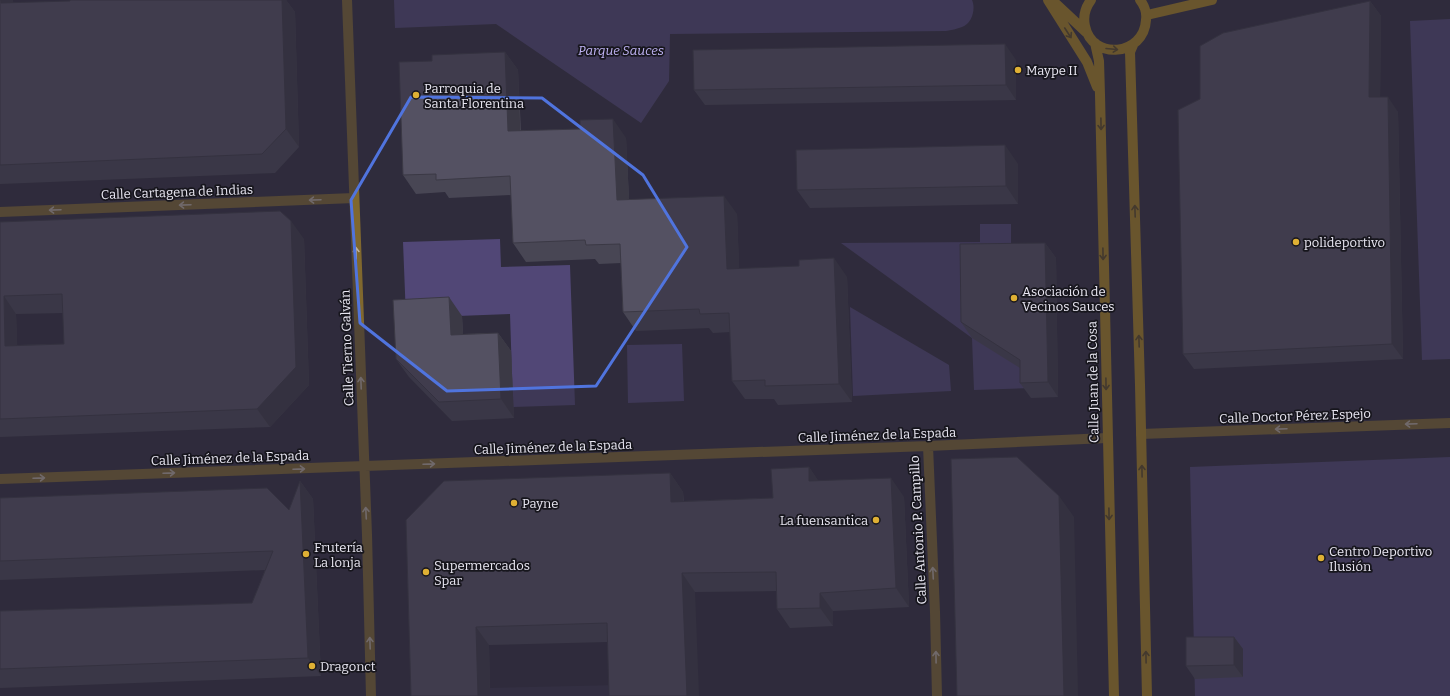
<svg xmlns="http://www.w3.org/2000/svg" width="1450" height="696" font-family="Bitter,serif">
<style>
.built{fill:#38344a}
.green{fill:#514776}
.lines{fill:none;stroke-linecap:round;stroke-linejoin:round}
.street{stroke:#80682e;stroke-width:10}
.secondary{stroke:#af871c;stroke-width:10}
.wall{fill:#484654;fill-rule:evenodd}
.shaded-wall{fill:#3b3945}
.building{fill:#545162;stroke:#3b3945;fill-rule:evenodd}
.oneway{stroke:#5b491d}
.oneway2{stroke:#bfb4a4}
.marked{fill:none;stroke:#5074de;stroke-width:3;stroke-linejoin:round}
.poi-dot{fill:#dfb034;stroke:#17161d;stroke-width:1.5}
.labels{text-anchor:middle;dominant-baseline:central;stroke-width:3.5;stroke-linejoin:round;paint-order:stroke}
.park-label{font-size:13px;font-style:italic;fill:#c0b4f5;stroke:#17161d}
.poi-label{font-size:13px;fill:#e9e7f2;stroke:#17161d;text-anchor:start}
.street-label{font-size:13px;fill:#e9e7f2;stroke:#17161d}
</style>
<rect width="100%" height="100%" fill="#2f2c3c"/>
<!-- built -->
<path class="built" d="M 621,685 L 621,696 L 490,696 L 490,688 Z"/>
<!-- green -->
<path class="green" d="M 394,0 L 972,0 C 976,9 972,24 962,27 C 957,29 951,30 946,31 L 670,34 L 669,81 L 641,123 L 496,24 L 395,28 Z
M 1450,19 L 1450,359 L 1422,360 L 1410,21 Z
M 980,224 L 1011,224 L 1011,259 L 1030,375 L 1031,388 L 974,390 L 972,338 L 841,243 L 980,242 Z
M 500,239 L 501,267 L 570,265 L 575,405 L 513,407 L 510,314 L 406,318 L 403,242 Z
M 850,307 L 949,365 L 951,391 L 853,396 Z
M 682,344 L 684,401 L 628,403 L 627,345 Z
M 1450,457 L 1450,696 L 1195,696 L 1190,467 Z"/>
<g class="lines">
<!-- street -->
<path class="street" d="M 347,0 L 367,535 L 371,696
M 0,212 L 354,198
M 1141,434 L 1450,423
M 928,446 L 935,612 L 937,696
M 0,479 L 928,446 L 1107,438"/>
<!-- secondary -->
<path class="secondary" d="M 1048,0 L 1087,62 L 1097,87
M 1091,0 C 1085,8 1083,17 1085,26 C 1092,61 1144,56 1146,20 C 1147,13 1144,5 1140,0
M 1053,1 L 1086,32
M 1147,15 L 1212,0
M 1095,43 L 1099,61 L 1100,95 L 1114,696
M 1133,45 L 1130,52 L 1140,385 L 1147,696"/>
</g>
<!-- wall -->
<path class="wall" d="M 0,0 L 13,3 L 70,1 L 70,0 L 286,0 L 295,12 L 299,147 L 275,173 L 0,184 Z
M 1370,1 L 1381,16 L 1380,97 L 1398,112 L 1403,359 L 1194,369 L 1183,354 L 1200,99 Z
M 505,52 L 518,70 L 521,131 L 626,138 L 629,199 L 737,214 L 739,268 L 847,277 L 852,402 L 778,405 L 774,399 L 745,399 L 732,381 L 730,332 L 713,333 L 709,328 L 636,331 L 623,312 L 621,263 L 599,264 L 595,259 L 526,262 L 513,243 L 511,195 L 449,198 L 445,192 L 416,194 L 403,175 Z
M 1016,60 L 1016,100 L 705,105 L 694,90 Z
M 1018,164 L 1018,204 L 810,208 L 797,190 Z
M 0,222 L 304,239 L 309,385 L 270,427 L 0,437 ZM 63,313 L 64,344 L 17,345 L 16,314 Z
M 1045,243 L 1056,258 L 1058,397 L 1031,398 L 1020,383 L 1020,368 L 972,338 L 961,322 Z
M 462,316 L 463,334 L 498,333 L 511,351 L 514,418 L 452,421 L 409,377 L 396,359 Z
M 809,467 L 818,481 L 904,497 L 909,607 L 833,611 L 833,626 L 790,628 L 777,609 L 777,591 L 695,592 L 607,642 L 489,645 L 490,696 L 411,696 L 406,520 L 670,473 L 683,492 L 684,501 L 773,498 Z
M 300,481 L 313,499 L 321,676 L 0,688 L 0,611 L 252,603 L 265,570 L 0,580 L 0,498 L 289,510 Z
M 1234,637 L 1243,649 L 1243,677 L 1195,679 L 1186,666 Z"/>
<!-- shaded-wall -->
<path class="shaded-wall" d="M 1,0 L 13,0 L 14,22 L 1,3 Z
M 282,0 L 286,0 L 295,12 L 299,147 L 286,129 Z
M 1370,1 L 1381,16 L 1380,112 L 1369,97 Z
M 1005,44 L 1016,60 L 1016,100 L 1006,85 Z
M 505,52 L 518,70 L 521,150 L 508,131 Z
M 1388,97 L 1398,112 L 1403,359 L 1392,344 Z
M 613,119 L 626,138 L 630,218 L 617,200 Z
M 1005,145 L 1018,164 L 1018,204 L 1006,186 Z
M 724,196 L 737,214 L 740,287 L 727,269 Z
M 291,221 L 304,239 L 309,385 L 270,427 L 257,409 Z
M 1045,243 L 1056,258 L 1058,397 L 1048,382 Z
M 834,258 L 847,277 L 852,402 L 839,384 Z
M 4,296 L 16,314 L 18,364 L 5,346 Z
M 449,297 L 462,316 L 464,353 L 451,335 Z
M 498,333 L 511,351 L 514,418 L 501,399 Z
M 809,467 L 822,486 L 809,481 Z
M 670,473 L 683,492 L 684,520 L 671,502 Z
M 891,478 L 904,497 L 909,607 L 896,588 Z
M 300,481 L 313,499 L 321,676 L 308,658 Z
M 1059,496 L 1074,517 L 1078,696 L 1064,696 Z
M 682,573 L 695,592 L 699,696 L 687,696 Z
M 820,593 L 833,611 L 833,626 L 820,608 Z
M 476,627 L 489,645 L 490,696 L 478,696 Z
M 1234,637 L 1243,649 L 1243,677 L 1234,665 Z"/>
<!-- building -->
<path class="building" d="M 0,0 L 1,0 L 1,3 L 70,1 L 70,0 L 282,0 L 286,129 L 262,154 L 0,165 Z
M 1370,1 L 1369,97 L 1388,97 L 1392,344 L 1183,354 L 1178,110 L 1200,99 L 1200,46 L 1223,33 Z
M 1005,44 L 1006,85 L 694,90 L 693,50 Z
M 505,52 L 508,131 L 580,129 L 580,120 L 613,119 L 617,200 L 724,196 L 727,269 L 799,266 L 799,260 L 834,258 L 839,384 L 765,386 L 765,380 L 732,381 L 729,313 L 700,314 L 699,309 L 623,312 L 620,244 L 586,245 L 585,240 L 513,243 L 510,176 L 436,180 L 436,174 L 403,175 L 399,62 L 432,61 L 432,55 Z
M 1005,145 L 1006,186 L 797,190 L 796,150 Z
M 280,211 L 291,221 L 296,367 L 257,409 L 0,419 L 0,222 ZM 62,294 L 64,344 L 5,346 L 4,296 Z
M 1045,243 L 1048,382 L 1020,383 L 1020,360 L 961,322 L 960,244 Z
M 449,297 L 451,335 L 498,333 L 501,399 L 439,402 L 396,359 L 393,300 Z
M 1017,457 L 1059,496 L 1064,696 L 957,696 L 951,459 Z
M 809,467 L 809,481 L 891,478 L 896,588 L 820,593 L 820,608 L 777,609 L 776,572 L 682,573 L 687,696 L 609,696 L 607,623 L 476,627 L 478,696 L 411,696 L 406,520 L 444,481 L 670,473 L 671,502 L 773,498 L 771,469 Z
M 300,481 L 308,658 L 0,669 L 0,611 L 252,603 L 273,551 L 0,561 L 0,498 L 267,488 L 289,510 Z
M 1186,637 L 1234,637 L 1234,665 L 1186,666 Z"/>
<!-- one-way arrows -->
<defs><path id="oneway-shaft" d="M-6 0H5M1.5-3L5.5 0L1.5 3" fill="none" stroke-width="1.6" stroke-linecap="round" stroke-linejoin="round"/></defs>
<g class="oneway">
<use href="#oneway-shaft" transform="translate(1068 33) rotate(57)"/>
<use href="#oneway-shaft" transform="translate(1112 49) rotate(5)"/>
<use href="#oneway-shaft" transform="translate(1101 124) rotate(89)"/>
<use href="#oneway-shaft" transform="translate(1135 211) rotate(-92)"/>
<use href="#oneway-shaft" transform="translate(1103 254) rotate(89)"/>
<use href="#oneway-shaft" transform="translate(1139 341) rotate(-92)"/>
<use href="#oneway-shaft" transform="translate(1106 384) rotate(89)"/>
<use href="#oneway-shaft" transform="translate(1142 471) rotate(-91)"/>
<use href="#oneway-shaft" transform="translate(1109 514) rotate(89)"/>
<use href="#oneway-shaft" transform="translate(1146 657) rotate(-91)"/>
</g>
<g class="oneway2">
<use href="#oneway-shaft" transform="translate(315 200) rotate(178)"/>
<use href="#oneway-shaft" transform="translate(185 205) rotate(178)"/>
<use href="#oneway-shaft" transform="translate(55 210) rotate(178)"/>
<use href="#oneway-shaft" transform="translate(356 253) rotate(-92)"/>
<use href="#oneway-shaft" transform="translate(361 383) rotate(-92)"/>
<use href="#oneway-shaft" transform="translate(1411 424) rotate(178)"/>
<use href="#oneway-shaft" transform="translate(1281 429) rotate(178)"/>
<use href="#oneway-shaft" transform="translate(429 464) rotate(-2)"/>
<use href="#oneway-shaft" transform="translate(299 469) rotate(-2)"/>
<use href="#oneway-shaft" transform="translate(169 473) rotate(-2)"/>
<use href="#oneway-shaft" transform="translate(39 478) rotate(-2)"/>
<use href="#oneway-shaft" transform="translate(366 513) rotate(-93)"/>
<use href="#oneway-shaft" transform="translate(933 573) rotate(-93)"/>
<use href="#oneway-shaft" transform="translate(370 643) rotate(-92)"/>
<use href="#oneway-shaft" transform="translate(936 657) rotate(-91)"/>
</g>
<!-- marked area -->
<path d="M0 0H1450V696H0ZM 411,97 L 542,98 L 643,175 L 687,247 L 596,386 L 447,391 L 360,323 L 351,200 Z" fill="#2f2c3c" fill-opacity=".55" fill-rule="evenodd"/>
<path class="marked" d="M 411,97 L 542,98 L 643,175 L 687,247 L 596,386 L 447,391 L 360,323 L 351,200 Z"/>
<!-- markers -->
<g class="poi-dot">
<circle cx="1018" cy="70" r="4"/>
<circle cx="416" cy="95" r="4"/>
<circle cx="1296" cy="242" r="4"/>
<circle cx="1014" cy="298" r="4"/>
<circle cx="514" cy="503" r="4"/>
<circle cx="876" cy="520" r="4"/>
<circle cx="306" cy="554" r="4"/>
<circle cx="1321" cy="558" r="4"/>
<circle cx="426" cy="572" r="4"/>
<circle cx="312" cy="666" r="4"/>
</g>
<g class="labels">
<!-- park labels -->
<g class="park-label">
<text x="621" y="50">Parque Sauces</text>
</g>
<!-- poi labels -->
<g class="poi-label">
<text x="1026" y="70">Maype II</text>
<text x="424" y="88">Parroquia de<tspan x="424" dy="15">Santa Florentina</tspan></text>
<text x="1304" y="242">polideportivo</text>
<text x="1022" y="291">Asociación de<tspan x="1022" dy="15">Vecinos Sauces</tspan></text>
<text x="522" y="503">Payne</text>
<text x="868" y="520" text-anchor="end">La fuensantica</text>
<text x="314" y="547">Frutería<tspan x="314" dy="15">La lonja</tspan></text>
<text x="1329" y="551">Centro Deportivo<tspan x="1329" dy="15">Ilusión</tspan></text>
<text x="434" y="565">Supermercados<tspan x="434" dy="15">Spar</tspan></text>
<text x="320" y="666">Dragonct</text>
</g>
<!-- street labels -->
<g class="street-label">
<text transform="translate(177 192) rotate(-2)">Calle Cartagena de Indias</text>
<text transform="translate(347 348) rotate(-92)">Calle Tierno Galván</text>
<text transform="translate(1093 382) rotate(-91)">Calle Juan de la Cosa</text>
<text transform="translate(1295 416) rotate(-2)">Calle Doctor Pérez Espejo</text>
<text transform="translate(877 435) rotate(-2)">Calle Jiménez de la Espada</text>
<text transform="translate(553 447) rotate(-2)">Calle Jiménez de la Espada</text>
<text transform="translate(230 458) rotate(-2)">Calle Jiménez de la Espada</text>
<text transform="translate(918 530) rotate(-93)">Calle Antonio P. Campillo</text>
</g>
</g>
</svg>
